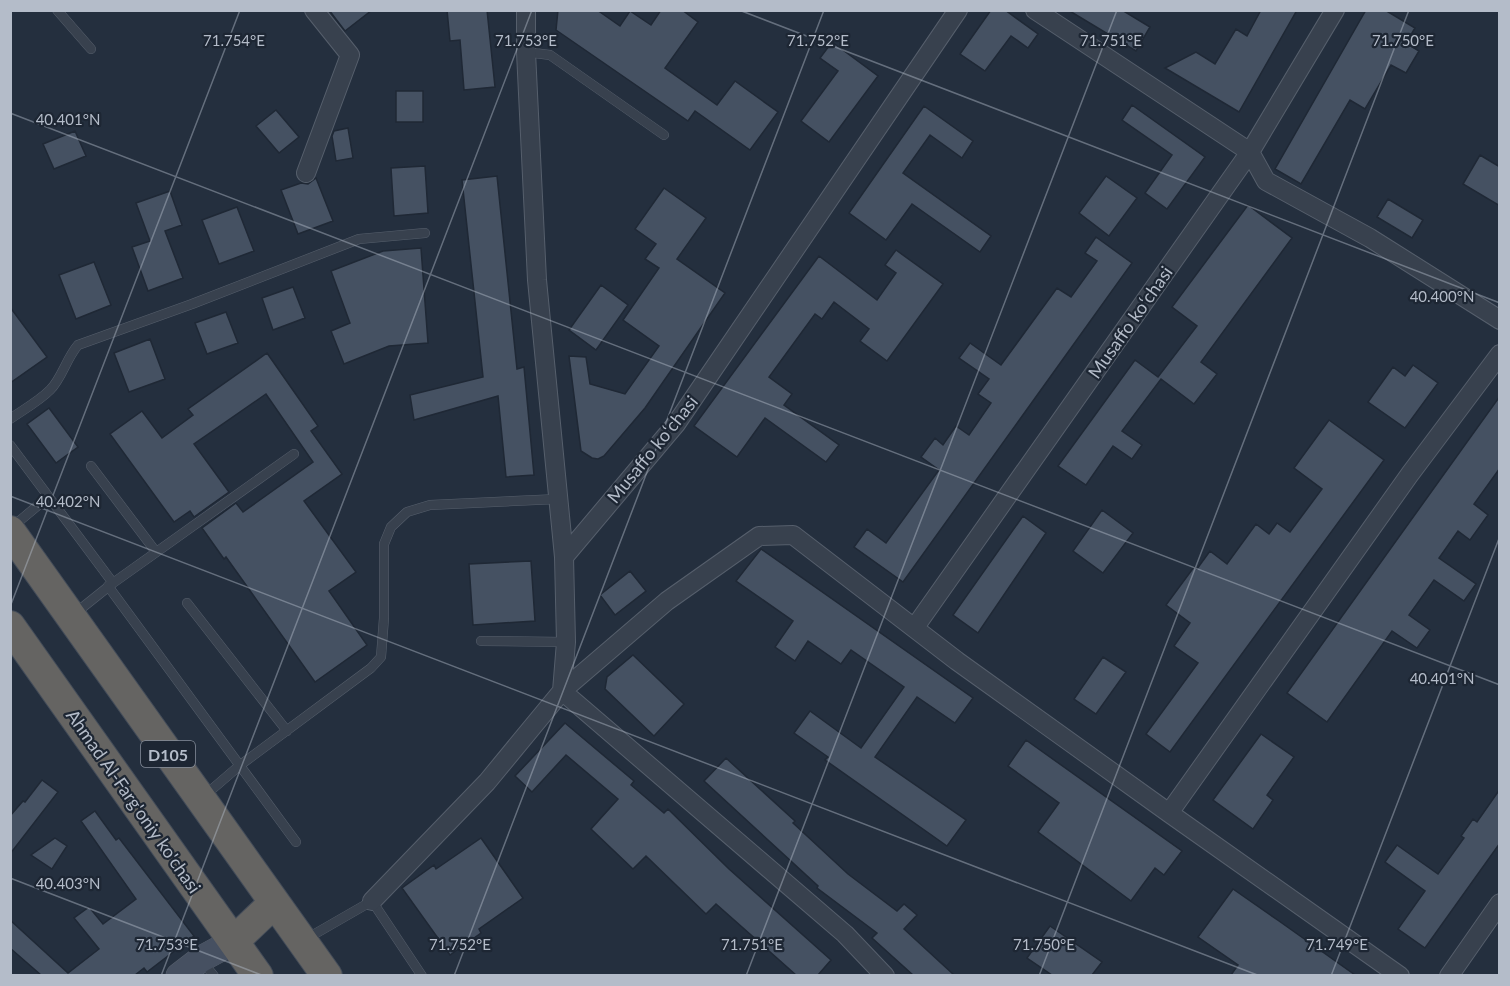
<svg xmlns="http://www.w3.org/2000/svg" width="1510" height="986" font-family="Lato,sans-serif">
<style>
.building{fill:#455162;stroke:#1f2835;stroke-width:1.5}
.lines{fill:none;stroke-linecap:round;stroke-linejoin:round}
.service-casing{stroke:#565f6c;stroke-width:10}
.minor-casing{stroke:#565f6c;stroke-width:20}
.secondary-casing{stroke:#565f6c;stroke-width:27}
.trunk-casing{stroke:#434c59;stroke-width:32}
.service{stroke:#38414e;stroke-width:9}
.minor{stroke:#38414e;stroke-width:18}
.secondary{stroke:#465061;stroke-width:26}
.trunk{stroke:#656462;stroke-width:30}
.ticks{fill:none;stroke:#b4bcc9;stroke-width:1.5;stroke-opacity:0.45}
.labels{text-anchor:middle;dominant-baseline:central;stroke-width:4.5;stroke-linejoin:round;paint-order:stroke}
.shield{fill:#1d2633;stroke:#878f9c;stroke-width:1.5}
.shield-label{font-size:16px;font-weight:bold;fill:#b4bcc9}
.street-label{font-size:18px;fill:#b4bcc9;stroke:#1d2633}
.ticks-label{font-size:15px;text-anchor:middle;fill:#b4bcc9;stroke:#1d2633;stroke-width:4.5;stroke-linejoin:round;paint-order:stroke}
</style>
<rect width="100%" height="100%" fill="#242f3e"/>
<!-- building -->
<path class="building" d="M 329,10 L 372,10 L 345,31 Z
M 447,10 L 487,10 L 495,87 L 464,90 L 460,40 L 450,41 Z
M 558,10 L 597,10 L 620,26 L 630,11 L 651,25 L 661,10 L 682,10 L 698,22 L 665,68 L 717,105 L 735,81 L 778,112 L 750,150 L 695,111 L 688,121 L 556,30 Z
M 991,10 L 1005,10 L 1038,34 L 1028,48 L 1011,36 L 985,71 L 960,54 Z
M 1068,10 L 1122,10 L 1150,27 L 1136,51 Z
M 1261,10 L 1297,10 L 1239,112 L 1165,68 L 1196,52 L 1215,64 L 1236,29 L 1247,36 Z
M 1366,10 L 1385,10 L 1415,28 L 1406,43 L 1419,51 L 1406,73 L 1391,65 L 1365,109 L 1350,100 L 1301,184 L 1275,169 Z
M 832,42 L 878,76 L 829,142 L 801,121 L 838,71 L 820,58 Z
M 396,91 L 423,91 L 423,122 L 396,122 Z
M 1132,105 L 1205,157 L 1167,209 L 1145,193 L 1172,155 L 1122,120 Z
M 924,106 L 973,141 L 962,158 L 930,135 L 903,173 L 991,236 L 980,252 L 912,204 L 886,240 L 849,213 Z
M 276,110 L 299,137 L 279,153 L 256,126 Z
M 348,128 L 353,158 L 336,161 L 332,136 L 334,131 Z
M 75,131 L 86,156 L 54,169 L 43,144 Z
M 1480,155 L 1500,167 L 1500,206 L 1463,184 Z
M 425,166 L 428,213 L 394,216 L 391,168 Z
M 497,176 L 517,369 L 524,367 L 534,475 L 506,477 L 498,396 L 414,420 L 410,395 L 483,377 L 462,180 Z
M 1106,176 L 1137,198 L 1109,236 L 1079,213 Z
M 316,178 L 333,221 L 298,234 L 281,190 L 301,183 L 308,184 Z
M 664,188 L 706,218 L 677,259 L 725,293 L 645,408 L 604,456 L 598,459 L 592,458 L 581,451 L 569,356 L 586,357 L 590,384 L 625,394 L 659,346 L 623,320 L 659,268 L 645,259 L 656,244 L 635,229 Z
M 170,191 L 182,225 L 165,231 L 183,278 L 148,291 L 132,247 L 150,241 L 136,203 Z
M 1388,199 L 1423,220 L 1412,238 L 1377,217 Z
M 1248,205 L 1292,238 L 1201,362 L 1217,374 L 1194,404 L 1161,379 L 1122,431 L 1142,445 L 1132,459 L 1113,446 L 1086,485 L 1058,466 L 1135,360 L 1158,377 L 1197,326 L 1172,307 Z
M 237,207 L 254,251 L 219,264 L 202,220 Z
M 1096,237 L 1132,263 L 903,582 L 854,547 L 867,529 L 886,543 L 939,470 L 921,457 L 935,438 L 943,445 L 956,426 L 969,435 L 991,403 L 978,394 L 989,379 L 959,358 L 970,343 L 1001,365 L 1057,288 L 1071,297 L 1097,261 L 1085,253 Z
M 421,248 L 428,343 L 389,346 L 344,364 L 331,331 L 350,323 L 331,271 L 383,251 Z
M 896,250 L 943,284 L 887,361 L 860,341 L 869,329 L 834,302 L 822,319 L 815,314 L 769,377 L 792,394 L 784,405 L 839,445 L 826,462 L 765,418 L 737,457 L 694,426 L 819,256 L 877,300 L 896,273 L 885,265 Z
M 94,262 L 111,305 L 76,319 L 59,275 Z
M 601,285 L 628,305 L 596,350 L 569,330 Z
M 293,287 L 305,318 L 273,330 L 262,298 Z
M 10,307 L 47,357 L 10,383 Z
M 226,312 L 238,343 L 207,354 L 195,323 Z
M 150,339 L 165,379 L 129,392 L 114,353 Z
M 267,353 L 318,426 L 311,431 L 342,474 L 304,501 L 356,572 L 329,591 L 367,645 L 315,682 L 226,557 L 224,559 L 202,528 L 236,503 L 243,512 L 313,462 L 266,394 L 194,444 L 229,492 L 194,517 L 190,511 L 174,522 L 110,434 L 142,411 L 162,438 L 193,415 L 188,409 Z
M 1413,365 L 1438,383 L 1405,428 L 1368,402 L 1393,367 L 1405,376 Z
M 1500,396 L 1500,468 L 1474,504 L 1488,515 L 1470,540 L 1458,531 L 1439,558 L 1476,584 L 1464,601 L 1434,580 L 1409,615 L 1430,630 L 1417,648 L 1392,631 L 1327,722 L 1287,693 Z
M 49,408 L 78,447 L 56,463 L 27,424 Z
M 1329,420 L 1384,460 L 1170,752 L 1146,734 L 1198,663 L 1174,646 L 1190,623 L 1166,605 L 1194,567 L 1197,569 L 1210,551 L 1227,564 L 1256,524 L 1269,534 L 1277,523 L 1290,532 L 1322,489 L 1294,468 Z
M 1102,510 L 1133,533 L 1103,573 L 1073,551 Z
M 1023,516 L 1046,533 L 978,633 L 953,615 Z
M 761,549 L 973,698 L 955,723 L 917,697 L 875,757 L 966,820 L 947,846 L 825,760 L 828,757 L 794,733 L 810,711 L 861,748 L 904,687 L 851,650 L 841,664 L 808,641 L 795,661 L 775,647 L 793,621 L 736,581 Z
M 531,561 L 535,621 L 473,625 L 469,564 Z
M 630,571 L 646,591 L 615,615 L 600,595 Z
M 633,655 L 684,704 L 654,736 L 605,689 L 607,677 Z
M 1103,657 L 1126,672 L 1096,714 L 1074,699 Z
M 565,723 L 634,781 L 631,785 L 664,813 L 668,809 L 729,869 L 831,960 L 818,975 L 796,975 L 716,904 L 706,914 L 646,856 L 633,869 L 591,829 L 618,799 L 566,755 L 532,792 L 515,776 Z
M 1261,734 L 1294,757 L 1267,795 L 1273,800 L 1253,829 L 1213,800 Z
M 1026,740 L 1182,851 L 1164,875 L 1155,868 L 1131,901 L 1038,832 L 1059,803 L 1008,766 Z
M 726,758 L 795,821 L 793,823 L 848,874 L 897,911 L 904,904 L 917,915 L 904,929 L 954,975 L 913,975 L 872,938 L 877,933 L 817,888 L 818,886 L 704,781 Z
M 42,780 L 58,792 L 10,854 L 10,816 L 23,801 L 25,802 Z
M 1500,789 L 1500,843 L 1425,948 L 1398,929 L 1425,891 L 1385,862 L 1397,845 L 1438,874 L 1464,838 L 1461,836 L 1473,819 L 1477,822 Z
M 95,811 L 116,840 L 119,838 L 194,936 L 147,972 L 144,968 L 135,975 L 41,975 L 10,948 L 10,920 L 68,973 L 99,949 L 74,918 L 89,907 L 103,924 L 136,899 L 81,821 Z
M 55,838 L 67,846 L 52,869 L 31,855 Z
M 481,838 L 523,898 L 479,929 L 481,933 L 450,955 L 402,888 L 434,865 L 436,869 Z
M 1233,889 L 1279,921 L 1355,975 L 1231,975 L 1238,965 L 1198,937 Z
M 1050,926 L 1102,962 L 1092,975 L 1052,975 L 1027,958 Z"/>
<g class="lines">
<defs>
<path id="service" d="M 57,10 L 91,49
M 526,52 L 550,55 L 664,135
M 10,419 C 23,410 39,401 50,390 C 62,378 66,359 78,345 L 192,304 L 359,239 L 425,233
M 10,445 L 113,583
M 91,466 L 156,552
M 11,528 L 48,497
M 108,586 L 296,842
M 187,603 L 287,731
M 73,615 L 113,583 L 294,454
M 481,641 L 566,642
M 203,797 L 239,766 L 371,668 L 381,657 L 384,618 L 384,544 L 391,527 L 407,512 L 430,505 L 558,499
M 306,939 L 372,901 L 422,976
M 202,961 L 214,976"/>
<path id="minor" d="M 1035,10 L 1250,152 L 1266,181 L 1370,238 L 1500,320
M 306,173 L 350,55 L 314,10
M 564,557 L 676,424 L 958,10
M 915,627 L 1250,152 L 1335,10
M 1169,813 L 1410,474 L 1500,354
M 372,901 L 487,782 L 562,691 L 566,642 L 564,557 L 537,280 L 526,52 L 526,10
M 885,976 L 845,934 L 562,691 L 667,601 L 759,536 L 793,535 L 957,661 L 1169,813 L 1400,976
M 1449,976 L 1500,903"/>
<path id="secondary" d="M 179,976 L 201,959 L 234,941"/>
<path id="trunk" d="M 10,531 L 327,976
M 10,626 L 258,976
M 234,941 L 274,903"/>
</defs>
<!-- service casing -->
<use href="#service" class="service-casing"/>
<!-- minor casing -->
<use href="#minor" class="minor-casing"/>
<!-- secondary casing -->
<use href="#secondary" class="secondary-casing"/>
<!-- trunk casing -->
<use href="#trunk" class="trunk-casing"/>
<!-- service -->
<use href="#service" class="service"/>
<!-- minor -->
<use href="#minor" class="minor"/>
<!-- secondary -->
<use href="#secondary" class="secondary"/>
<!-- trunk -->
<use href="#trunk" class="trunk"/>
</g>
<!-- ticks -->
<path class="ticks" d="M 739,10 L 1500,303M 10,113 L 1500,685M 10,496 L 1260,976M 10,607 L 240,10M 10,878 L 264,976M 161,976 L 532,10M 454,976 L 824,10M 746,976 L 1117,10M 1039,976 L 1409,10M 1331,976 L 1500,536"/>
<g class="labels">
<!-- shield labels -->
<rect class="shield" x="141" y="741" width="54" height="26" rx="4.5"/>
<g class="shield-label">
<text x="168" y="754">D105</text>
</g>
<!-- street labels -->
<g class="street-label">
<text transform="translate(1130 322) rotate(-55)">Musaffo koʻchasi</text>
<text transform="translate(652 449) rotate(-51)">Musaffo koʻchasi</text>
<text transform="translate(134 801) rotate(55)">Ahmad Al-Farg'oniy ko'chasi</text>
</g>
</g>
<g class="ticks-label">
<text x="526" y="46">71.753°E</text>
<text x="1111" y="46">71.751°E</text>
<text x="1403" y="46">71.750°E</text>
<text x="234" y="46">71.754°E</text>
<text x="818" y="46">71.752°E</text>
<text x="68" y="125">40.401°N</text>
<text x="1442" y="302">40.400°N</text>
<text x="68" y="507">40.402°N</text>
<text x="1442" y="684">40.401°N</text>
<text x="68" y="889">40.403°N</text>
<text x="167" y="950">71.753°E</text>
<text x="460" y="950">71.752°E</text>
<text x="752" y="950">71.751°E</text>
<text x="1044" y="950">71.750°E</text>
<text x="1337" y="950">71.749°E</text>
</g>
<!-- border -->
<rect width="1510" height="986" fill="none" stroke="#b4bcc9" stroke-width="24"/>
</svg>
